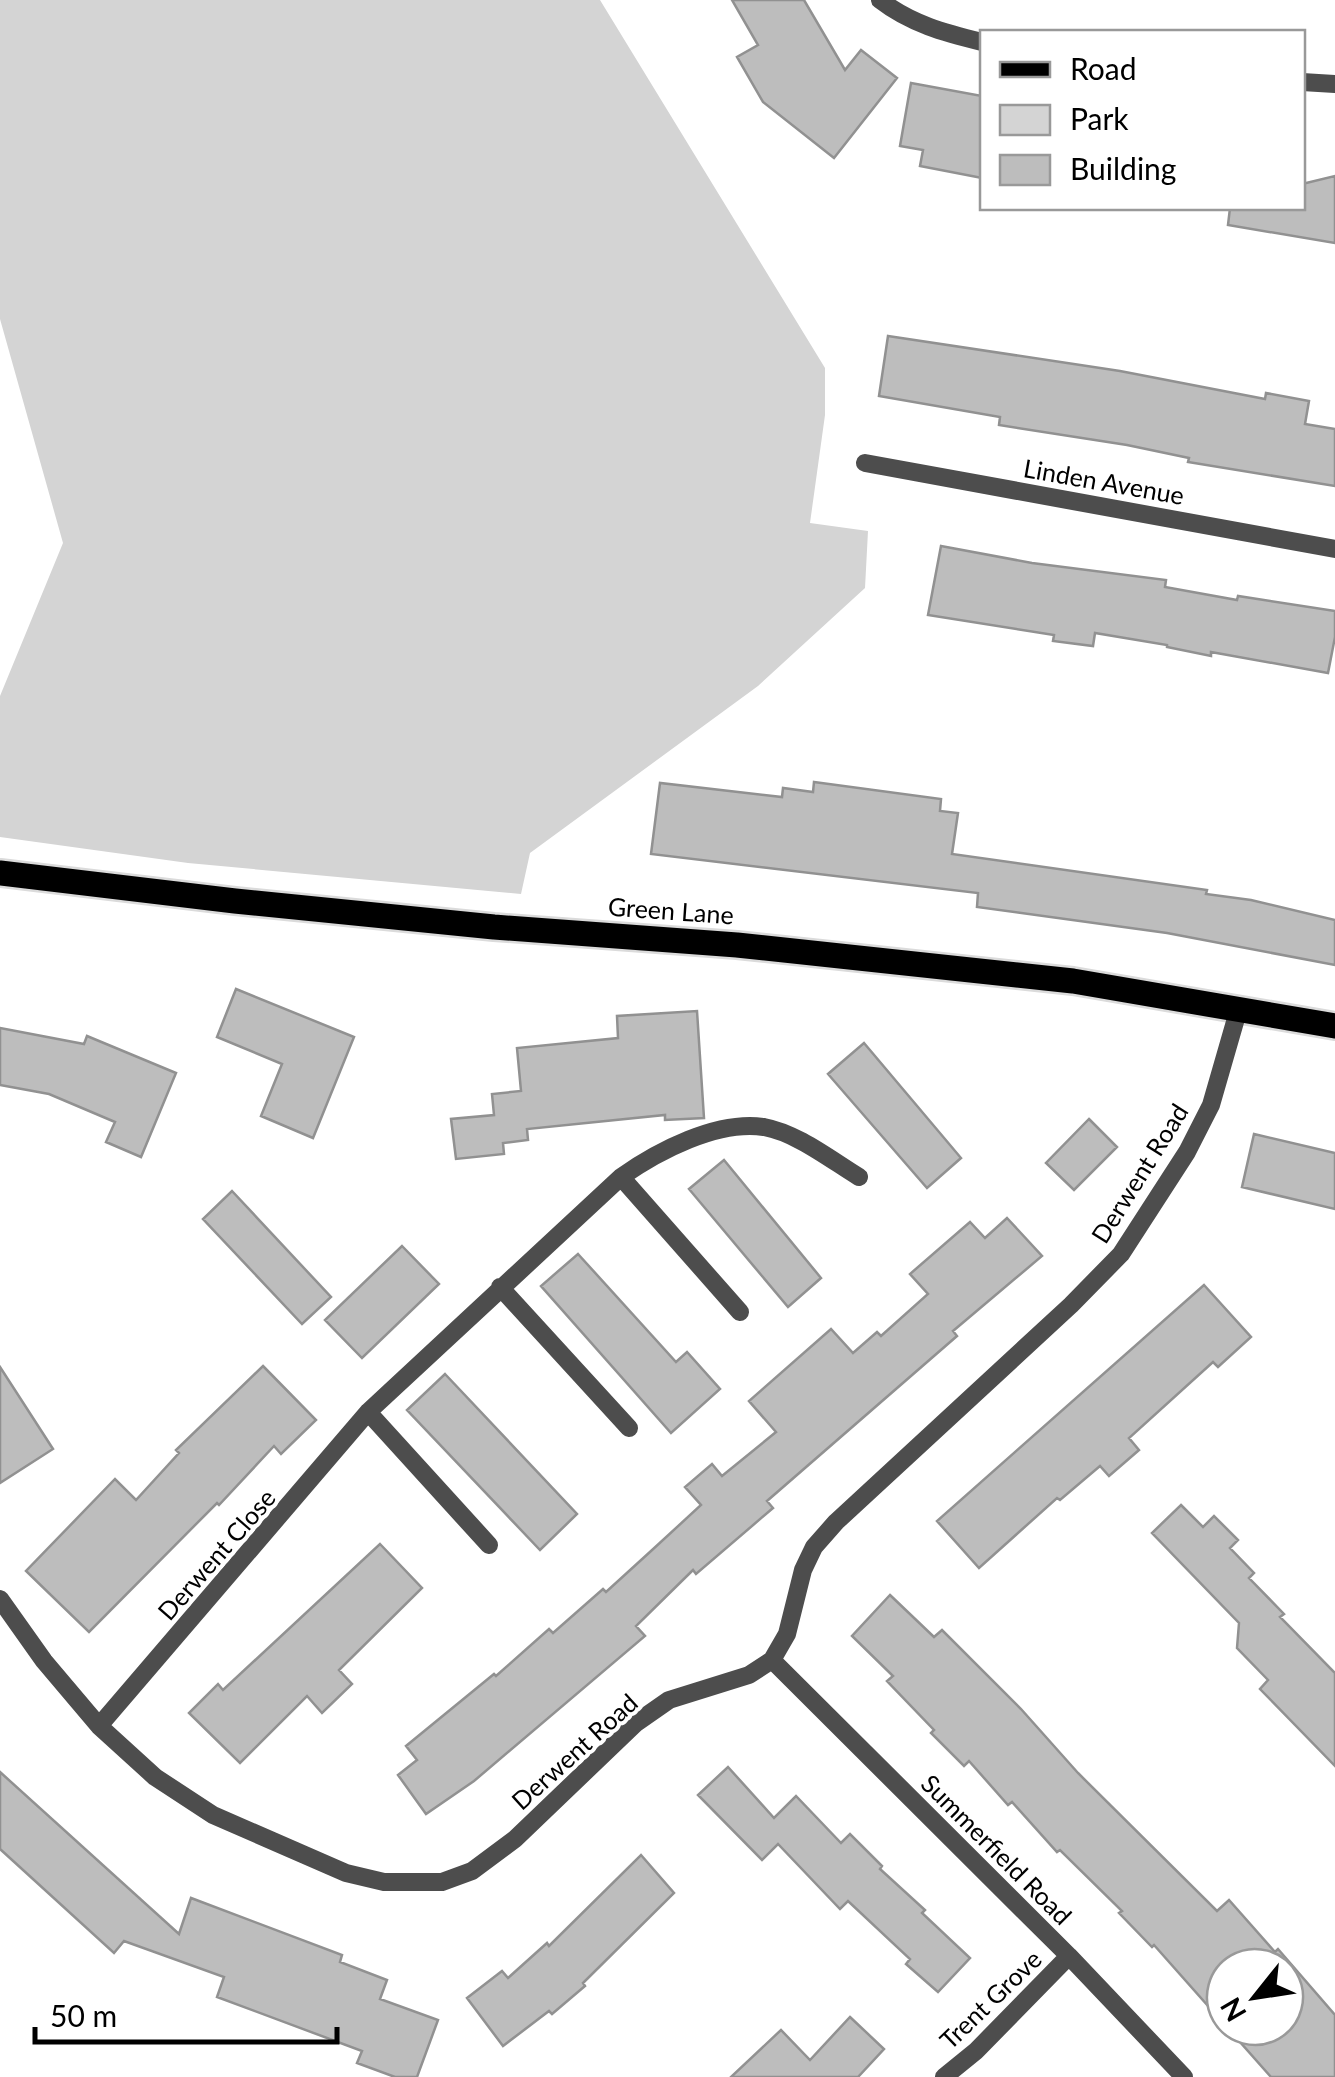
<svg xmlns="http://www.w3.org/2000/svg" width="1335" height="2077" font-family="Lato,sans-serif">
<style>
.green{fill:#d4d4d4}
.building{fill:#bdbdbd;stroke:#919191;stroke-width:2.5;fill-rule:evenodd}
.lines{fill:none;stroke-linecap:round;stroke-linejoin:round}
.major-casing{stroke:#dbdbdb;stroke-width:30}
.minor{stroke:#4d4d4d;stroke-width:18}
.major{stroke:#000;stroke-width:25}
.labels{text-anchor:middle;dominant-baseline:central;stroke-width:8;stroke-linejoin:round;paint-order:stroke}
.street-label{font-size:25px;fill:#000;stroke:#fff}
</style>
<rect width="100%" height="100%" fill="#fff"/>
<!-- green -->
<path class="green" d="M 0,0 L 600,0 L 825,368 L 825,415 L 810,523 L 868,531 L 865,588 L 758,686 L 530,853 L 521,894 L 188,863 L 0,837 L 0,696 L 63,543 L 0,319 Z"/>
<!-- building -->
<path class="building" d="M 732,0 L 804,0 L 845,70 L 861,50 L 897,78 L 834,158 L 763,102 L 737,57 L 758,45 Z
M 911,83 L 982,96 L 982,178 L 920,166 L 923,150 L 900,146 Z
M 1335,176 L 1335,243 L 1228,225 L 1230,208 L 1302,208 L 1302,184 Z
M 888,336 L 1120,371 L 1265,399 L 1266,393 L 1309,401 L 1305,424 L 1335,429 L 1335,486 L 1188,462 L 1189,458 L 1127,445 L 999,425 L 1000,417 L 879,396 Z
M 941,546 L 1032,563 L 1166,580 L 1165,587 L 1237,600 L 1238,596 L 1335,611 L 1335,637 L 1328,673 L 1211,652 L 1211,656 L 1167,647 L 1167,645 L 1095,633 L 1093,646 L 1053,641 L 1054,635 L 928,615 Z
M 814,782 L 941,799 L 940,811 L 958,813 L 952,854 L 1207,890 L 1206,894 L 1251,900 L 1335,920 L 1335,965 L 1167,933 L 977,907 L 978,893 L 651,854 L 660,783 L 782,797 L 783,788 L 813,792 Z
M 236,989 L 354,1037 L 313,1138 L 261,1116 L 282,1064 L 217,1037 Z
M 697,1011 L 704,1118 L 665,1120 L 665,1115 L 527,1129 L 528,1140 L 503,1143 L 504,1154 L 456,1159 L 451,1119 L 494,1115 L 492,1094 L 521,1091 L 517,1048 L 618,1038 L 617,1016 Z
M 0,1028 L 84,1044 L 87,1036 L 176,1073 L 141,1157 L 106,1142 L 115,1122 L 49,1094 L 0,1085 Z
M 864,1043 L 961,1158 L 927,1188 L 828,1074 Z
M 1089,1119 L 1117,1147 L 1074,1190 L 1046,1163 Z
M 1254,1134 L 1335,1153 L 1335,1209 L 1242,1187 Z
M 724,1160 L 821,1278 L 788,1307 L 689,1189 Z
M 232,1191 L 331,1297 L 302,1324 L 203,1219 Z
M 1007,1218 L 1042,1256 L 953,1331 L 957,1336 L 767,1501 L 773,1508 L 696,1574 L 693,1570 L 636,1626 L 645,1636 L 474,1781 L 426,1814 L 398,1775 L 417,1760 L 406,1746 L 494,1674 L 496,1676 L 549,1629 L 553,1633 L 603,1589 L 606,1592 L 651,1551 L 701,1505 L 685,1487 L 712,1464 L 722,1476 L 776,1432 L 749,1401 L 831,1329 L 853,1353 L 877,1332 L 881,1336 L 928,1294 L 910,1274 L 970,1222 L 985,1238 Z
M 402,1246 L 439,1284 L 362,1358 L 325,1320 Z
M 578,1254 L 676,1362 L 687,1352 L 720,1389 L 671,1433 L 541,1286 Z
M 1204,1285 L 1251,1337 L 1218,1367 L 1213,1362 L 1129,1438 L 1139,1450 L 1109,1476 L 1100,1466 L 1060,1500 L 1057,1498 L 979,1568 L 937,1521 Z
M 263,1366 L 316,1420 L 281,1454 L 274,1446 L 219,1505 L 217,1503 L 89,1632 L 26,1571 L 115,1479 L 136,1500 L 179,1453 L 176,1450 Z
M 0,1367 L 53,1449 L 0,1483 Z
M 445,1374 L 577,1514 L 540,1550 L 407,1410 Z
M 1181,1505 L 1203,1527 L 1214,1516 L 1238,1540 L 1230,1548 L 1254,1573 L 1249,1578 L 1284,1614 L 1280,1617 L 1335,1673 L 1335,1766 L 1260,1689 L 1268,1680 L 1237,1648 L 1239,1623 L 1152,1533 Z
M 380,1544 L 422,1588 L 339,1670 L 352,1684 L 322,1713 L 307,1696 L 240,1763 L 189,1713 L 218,1684 L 223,1690 Z
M 890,1595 L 934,1637 L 942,1630 L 1021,1709 L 1078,1773 L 1217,1911 L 1229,1900 L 1275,1952 L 1278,1949 L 1335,2015 L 1335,2077 L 1271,2077 L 1154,1945 L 1152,1947 L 1119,1913 L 1122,1911 L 1060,1850 L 1057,1852 L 1012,1802 L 1008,1805 L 969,1761 L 964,1766 L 931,1733 L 934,1730 L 887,1681 L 893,1676 L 852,1636 ZM 1225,1967 L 1285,1967 L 1285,2027 L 1225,2027 Z
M 728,1767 L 774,1818 L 796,1796 L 841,1843 L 850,1834 L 882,1866 L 880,1869 L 925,1910 L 922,1913 L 970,1958 L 938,1992 L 906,1964 L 910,1959 L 848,1901 L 840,1909 L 778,1844 L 762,1860 L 698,1795 Z
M 0,1772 L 179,1934 L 191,1898 L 342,1955 L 340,1962 L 387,1980 L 380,1999 L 438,2020 L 417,2077 L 395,2077 L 357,2063 L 362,2051 L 217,1997 L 224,1977 L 124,1941 L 114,1953 L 0,1849 Z
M 641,1855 L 674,1893 L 583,1983 L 585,1986 L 552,2014 L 549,2011 L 503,2046 L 467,1998 L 502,1971 L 508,1978 L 547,1943 L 549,1946 Z
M 850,2017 L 884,2049 L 858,2077 L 731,2077 L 781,2030 L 810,2060 Z"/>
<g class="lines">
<defs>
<path id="major" d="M 0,873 L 235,901 L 494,927 L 737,945 L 1073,981 L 1335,1026"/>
</defs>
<!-- major casing -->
<use href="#major" class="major-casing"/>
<!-- minor -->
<path class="minor" d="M 880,0 C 911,24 945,33 982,42
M 1302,82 L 1335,84
M 865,463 L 1335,549
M 621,1177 L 740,1312
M 500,1287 L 629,1428
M 368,1412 L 489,1545
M 0,1599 L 44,1661 L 99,1726 L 155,1777 L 213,1815 L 346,1873 L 384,1882 L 442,1882 L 472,1871 L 515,1839 L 636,1723 L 669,1700 L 749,1675 L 772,1660 L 787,1634 L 803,1570 L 814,1547 L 836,1522 L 1071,1305 L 1121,1254 L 1187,1152 L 1211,1105 L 1239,1008
M 772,1660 L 1069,1956 L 1184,2077
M 99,1726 L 368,1412 L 621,1177 C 658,1151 717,1120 764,1127 C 797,1133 831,1160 859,1177
M 944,2077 L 976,2051 L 1069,1956"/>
<!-- major -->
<use href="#major" class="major"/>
</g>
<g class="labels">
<!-- street labels -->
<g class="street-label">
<text transform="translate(1104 481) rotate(10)">Linden Avenue</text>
<text transform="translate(671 910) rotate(4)">Green Lane</text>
<text transform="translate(1139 1173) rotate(-58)">Derwent Road</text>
<text transform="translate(216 1554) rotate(-49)">Derwent Close</text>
<text transform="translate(574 1751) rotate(-42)">Derwent Road</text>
<text transform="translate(997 1849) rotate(45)">Summerfield Road</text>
<text transform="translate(990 1999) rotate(-44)">Trent Grove</text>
</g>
</g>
<!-- legend -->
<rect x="980" y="30" width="325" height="180" fill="#ffffff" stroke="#999999" stroke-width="2.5"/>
<rect x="1000" y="62" width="50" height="15" fill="#000000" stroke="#999999" stroke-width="2.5"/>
<text x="1070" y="80" font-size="30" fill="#000000">Road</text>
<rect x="1000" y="105" width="50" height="30" fill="#d4d4d4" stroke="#999999" stroke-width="2.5"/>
<text x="1070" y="130" font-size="30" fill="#000000">Park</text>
<rect x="1000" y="155" width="50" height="30" fill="#bdbdbd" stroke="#999999" stroke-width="2.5"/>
<text x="1070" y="180" font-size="30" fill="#000000">Building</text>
<!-- north arrow -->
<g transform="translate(1255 1997) rotate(240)"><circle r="48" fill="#ffffff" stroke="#999999" stroke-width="2.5"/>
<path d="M0-8L18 38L0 25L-18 38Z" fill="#000000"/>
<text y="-15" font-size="28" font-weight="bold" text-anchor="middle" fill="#000000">N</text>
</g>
<!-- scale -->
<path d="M35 2027v15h302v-15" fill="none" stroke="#000000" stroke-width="5"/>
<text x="50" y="2027" font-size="30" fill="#000000" stroke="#ffffff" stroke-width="8" paint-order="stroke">50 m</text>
</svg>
